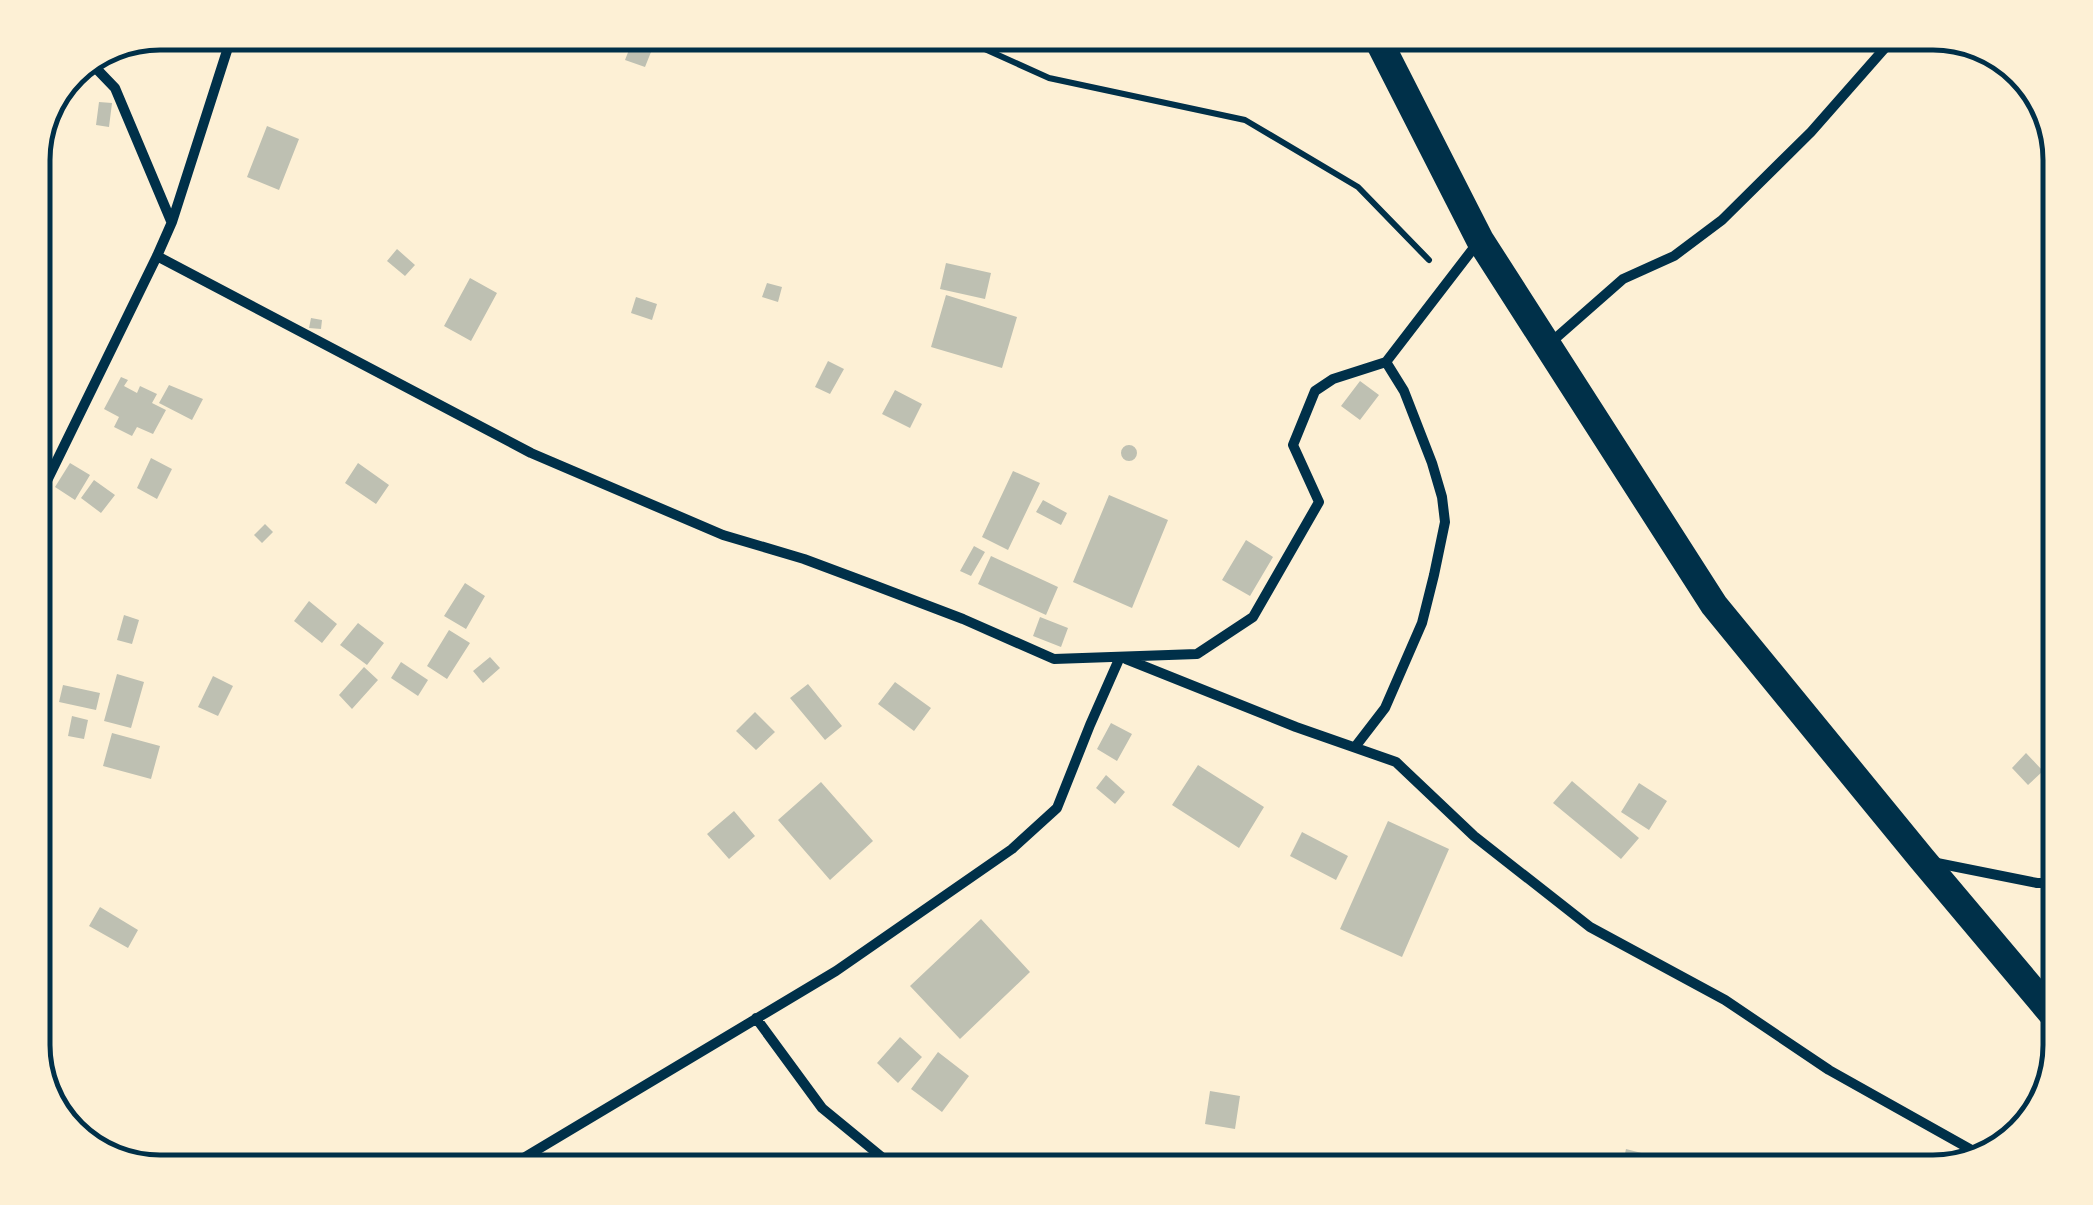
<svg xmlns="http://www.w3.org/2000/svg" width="2093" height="1205" font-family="'Source Sans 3',sans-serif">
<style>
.building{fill:#bec0b2}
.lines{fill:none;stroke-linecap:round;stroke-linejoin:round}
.path{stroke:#003049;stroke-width:6}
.minor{stroke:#003049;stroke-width:10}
.trunk{stroke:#003049;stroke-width:28}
.rim{fill:none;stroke:#003049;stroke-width:5}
</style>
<rect width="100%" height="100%" fill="#fdf0d5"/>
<!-- building -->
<path class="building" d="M 314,32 L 342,32 L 333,46 Z
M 636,32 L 659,32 L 645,67 L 625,60 Z
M 1581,32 L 1612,32 L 1603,47 Z
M145 43a9 9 0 1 1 18 0a9 9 0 1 1-18 0Z
M 2006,59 L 2024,77 L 2003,73 Z
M 99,102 L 112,103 L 109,127 L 96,125 Z
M 267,126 L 299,139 L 279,190 L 247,177 Z
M 397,249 L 415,265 L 405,276 L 387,261 Z
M 946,263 L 991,273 L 985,299 L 940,289 Z
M 470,278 L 497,293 L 471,341 L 444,326 Z
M 767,283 L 782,287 L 778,302 L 762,297 Z
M 946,295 L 1017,317 L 1002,368 L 931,347 Z
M 636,297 L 657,304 L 652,320 L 631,313 Z
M 311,318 L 322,320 L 321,329 L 309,328 Z
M 828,361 L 844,369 L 830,394 L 815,387 Z
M 121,377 L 128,380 L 124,386 L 137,393 L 140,386 L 157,394 L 152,403 L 166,410 L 153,434 L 137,427 L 132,436 L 114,427 L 119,417 L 104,409 Z
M 1360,381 L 1379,395 L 1360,420 L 1341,406 Z
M 169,385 L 203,399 L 192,420 L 159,403 Z
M 895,390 L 922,404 L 910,428 L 882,414 Z
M1121 453a8 8 0 1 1 16 0a8 8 0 1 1-16 0Z
M 151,458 L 172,469 L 157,499 L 137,488 Z
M 70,463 L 90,475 L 75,500 L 55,487 Z
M 358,463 L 389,485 L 376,504 L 345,483 Z
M 1013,471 L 1040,483 L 1008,550 L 982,537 Z
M 94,480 L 115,495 L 101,513 L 81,498 Z
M 1109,495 L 1168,520 L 1132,608 L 1073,582 Z
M 1043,500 L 1067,513 L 1061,525 L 1036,512 Z
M 265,524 L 273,532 L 262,543 L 254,535 Z
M 1246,540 L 1273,557 L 1250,596 L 1222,580 Z
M 974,546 L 985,552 L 971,576 L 960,571 Z
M 991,556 L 1058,587 L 1046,615 L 978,584 Z
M 465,583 L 485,596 L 466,629 L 444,616 Z
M 309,601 L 337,624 L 322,643 L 294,621 Z
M 124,615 L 139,620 L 132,644 L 117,640 Z
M 1040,617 L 1068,628 L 1061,647 L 1033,636 Z
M 358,623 L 384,643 L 367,665 L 340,645 Z
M 449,630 L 470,643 L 447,679 L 427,666 Z
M 490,657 L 500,668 L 483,683 L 473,671 Z
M 401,662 L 428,680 L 418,696 L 391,678 Z
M 364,667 L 378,680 L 352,709 L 339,695 Z
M 117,674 L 144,682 L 131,728 L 104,721 Z
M 213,676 L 233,686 L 218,716 L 198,707 Z
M 895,682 L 931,708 L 914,731 L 878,704 Z
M 808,684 L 842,726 L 825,740 L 790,698 Z
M 63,685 L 100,693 L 96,710 L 59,702 Z
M 755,712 L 775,732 L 756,750 L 736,731 Z
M 72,716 L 88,720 L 84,739 L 68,736 Z
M 1111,723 L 1132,734 L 1117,761 L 1097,749 Z
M 112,733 L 160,746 L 151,779 L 103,766 Z
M 2026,753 L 2043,771 L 2028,785 L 2012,768 Z
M 1198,765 L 1264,807 L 1239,848 L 1172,805 Z
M 1106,775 L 1125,792 L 1115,804 L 1096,788 Z
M 1572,781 L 1639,838 L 1621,859 L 1553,803 Z
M 821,782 L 873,841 L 830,880 L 778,820 Z
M 1639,783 L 1667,801 L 1649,830 L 1621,812 Z
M 734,811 L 755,836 L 729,859 L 707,834 Z
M 1388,821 L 1449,849 L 1402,957 L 1340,929 Z
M 1302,832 L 1348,856 L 1336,880 L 1290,856 Z
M 100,907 L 138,930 L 128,948 L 89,926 Z
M 981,919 L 1030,972 L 960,1039 L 910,986 Z
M 900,1037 L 922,1057 L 898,1083 L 877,1063 Z
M 938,1052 L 969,1076 L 942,1112 L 911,1089 Z
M 1210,1091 L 1240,1096 L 1235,1129 L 1205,1124 Z
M 46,1096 L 73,1122 L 68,1127 L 50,1109 Z
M 1626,1149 L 1657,1157 L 1653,1172 L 1621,1172 Z"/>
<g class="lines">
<!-- path -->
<path class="path" d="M 947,32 L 1049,78 L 1245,120 L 1358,187 L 1429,260"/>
<!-- minor -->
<path class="minor" d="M 90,62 L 115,88 L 171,221
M 157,256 L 531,453 L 723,535 L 804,559 L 871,584 L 963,619 L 1054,659 L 1197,654 L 1253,617 L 1319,502 L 1293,445 L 1315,391 L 1333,379 L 1386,362 L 1479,241
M 1549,344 L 1623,279 L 1674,256 L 1722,220 L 1811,132 L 1899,32
M 33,503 L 41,493 L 157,256 L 172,222 L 233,32
M 1126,659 L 1296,727 L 1396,762 L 1474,836 L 1590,927 L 1725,1000 L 1829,1070 L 1986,1158
M 1355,747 L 1385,708 L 1422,623 L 1434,575 L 1445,522 L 1442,497 L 1432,463 L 1404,391 L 1386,362
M 1932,862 L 2037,883 L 2060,883
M 756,1018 L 822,1108 L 900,1172
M 500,1172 L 836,971 L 1012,849 L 1057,808 L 1090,725 L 1120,657"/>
<!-- trunk -->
<path class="trunk" d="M 1374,32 L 1480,240 L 1714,605 L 1922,859 L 2060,1023"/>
</g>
<!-- crop -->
<path d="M0 0H2093V1205H0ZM160 50H1933A110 110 0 0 1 2043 160V1045A110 110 0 0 1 1933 1155H160A110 110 0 0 1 50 1045V160A110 110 0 0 1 160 50Z" fill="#fdf0d5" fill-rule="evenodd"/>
<path class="rim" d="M160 50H1933A110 110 0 0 1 2043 160V1045A110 110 0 0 1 1933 1155H160A110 110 0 0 1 50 1045V160A110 110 0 0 1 160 50Z"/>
</svg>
